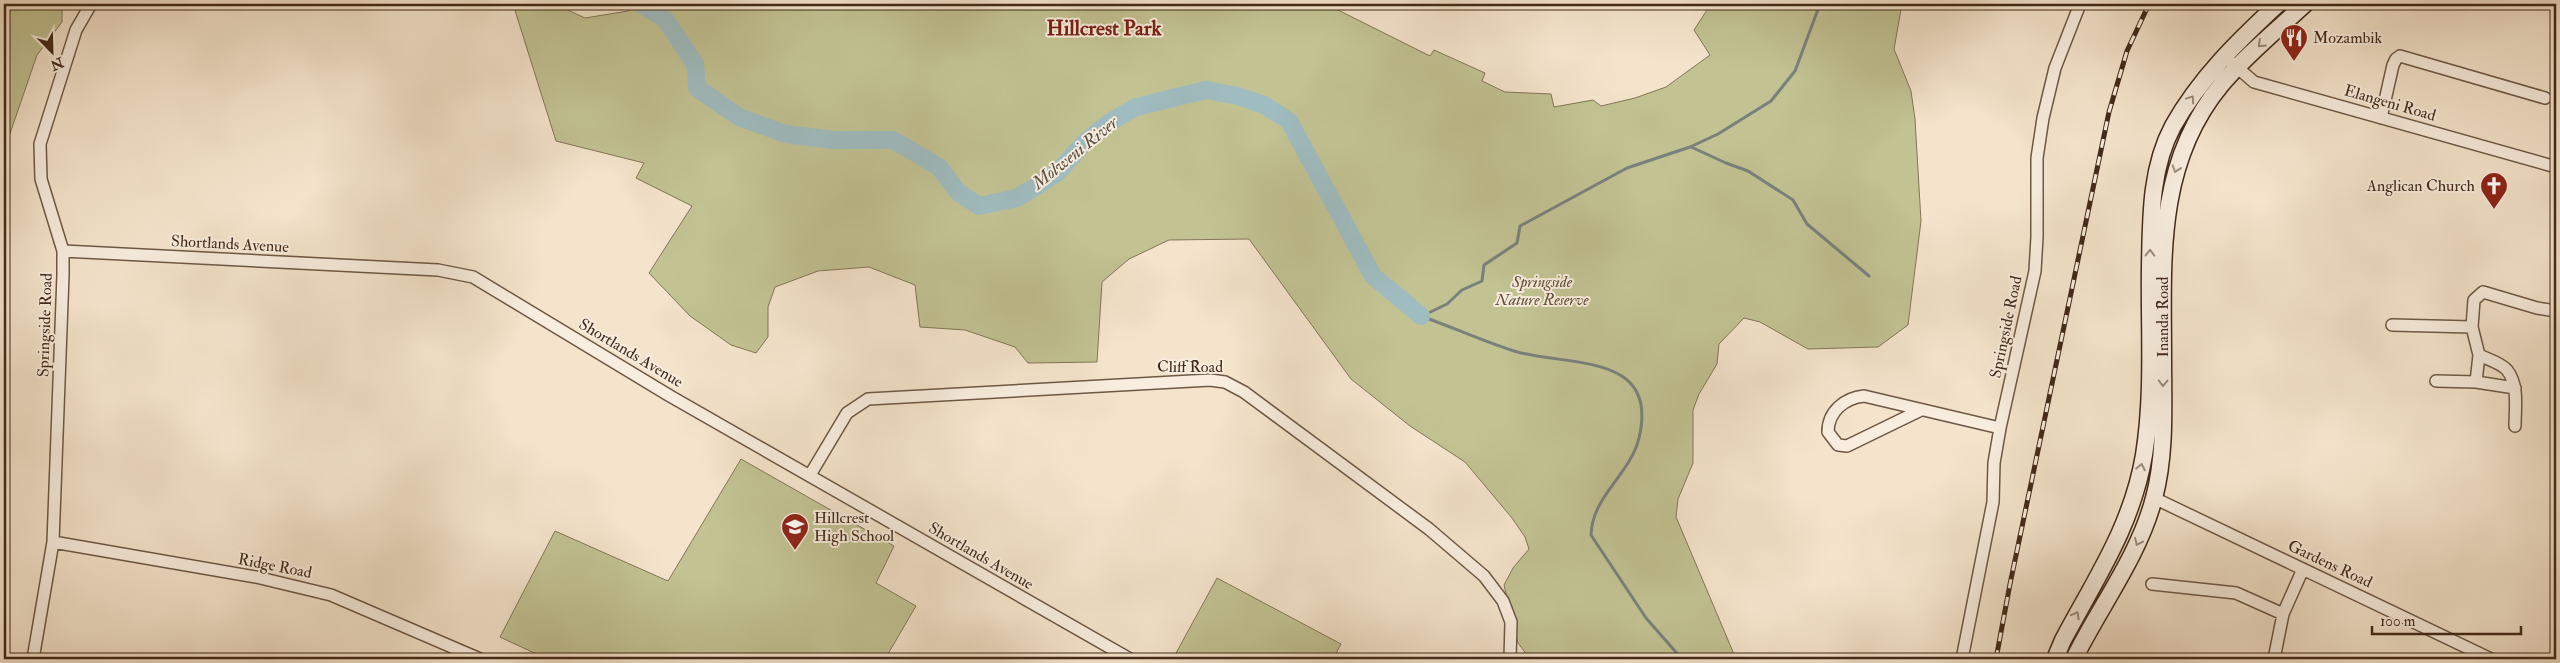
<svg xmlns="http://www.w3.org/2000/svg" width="2560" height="663" font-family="'IM FELL Double Pica',serif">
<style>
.green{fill:#c2c293;stroke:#827656}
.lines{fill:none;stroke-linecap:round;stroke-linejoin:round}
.stream{stroke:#7a817d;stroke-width:3}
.river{stroke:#9fbcc0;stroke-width:18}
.street-casing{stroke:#6e5845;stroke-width:14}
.secondary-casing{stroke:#422918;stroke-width:19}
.street{stroke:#f8edde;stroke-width:11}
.secondary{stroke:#f8edde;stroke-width:16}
.rail-casing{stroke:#422918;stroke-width:5}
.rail{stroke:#f8edde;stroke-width:3;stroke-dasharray:9;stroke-linecap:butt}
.oneway{stroke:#9d8b7b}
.labels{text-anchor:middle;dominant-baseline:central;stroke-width:4;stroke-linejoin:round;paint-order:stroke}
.poi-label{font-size:16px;fill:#422918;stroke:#f8edde;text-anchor:start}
.street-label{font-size:16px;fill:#422918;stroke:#f8edde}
.park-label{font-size:16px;font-style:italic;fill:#624f37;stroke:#f8edde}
.water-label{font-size:18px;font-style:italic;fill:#594e42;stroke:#f8edde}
.district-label{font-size:21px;font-weight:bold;fill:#7a1f14;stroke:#f8edde}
</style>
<rect width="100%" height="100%" fill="#f4e4cc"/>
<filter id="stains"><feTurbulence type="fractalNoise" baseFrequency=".004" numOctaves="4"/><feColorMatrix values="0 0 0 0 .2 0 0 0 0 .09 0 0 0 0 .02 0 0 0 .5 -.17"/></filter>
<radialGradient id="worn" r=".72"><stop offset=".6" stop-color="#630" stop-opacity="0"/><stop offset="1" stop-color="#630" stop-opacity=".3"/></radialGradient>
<!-- green -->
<path class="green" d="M 4,4 L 62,4 L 62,22 L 37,55 L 4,151 Z
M 513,4 L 555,4 L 585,18 L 628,11 L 636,4 L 1326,4 L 1430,56 L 1434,50 L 1485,73 L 1482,81 L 1505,92 L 1551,94 L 1554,107 L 1593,100 L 1601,106 L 1635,98 L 1666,87 L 1710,55 L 1694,30 L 1711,4 L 1902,4 L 1894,49 L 1911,91 L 1915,119 L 1921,221 L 1908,325 L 1878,347 L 1808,349 L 1760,322 L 1744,318 L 1719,344 L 1717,364 L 1699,394 L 1693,410 L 1693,463 L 1678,499 L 1676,517 L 1736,659 L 1530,659 L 1518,643 L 1504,585 L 1513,568 L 1529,549 L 1525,537 L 1512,518 L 1465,462 L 1410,426 L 1351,379 L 1249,239 L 1169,240 L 1129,259 L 1102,282 L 1097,362 L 1028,363 L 1015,347 L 965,330 L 920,327 L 915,285 L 869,267 L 818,271 L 775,287 L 768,307 L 768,337 L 756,353 L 731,345 L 690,316 L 649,273 L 692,206 L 636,178 L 644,163 L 556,141 Z
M 741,459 L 894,546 L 876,583 L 916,606 L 885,659 L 547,659 L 500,637 L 555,531 L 668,581 Z
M 1217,578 L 1341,644 L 1333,659 L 1183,659 L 1175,655 Z"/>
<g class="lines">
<!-- stream -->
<path class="stream" d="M 1691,147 L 1726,163 L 1748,171 L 1793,200 L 1807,224 L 1869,276
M 1421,316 C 1452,327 1482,341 1514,351 C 1566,367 1660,351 1639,438 C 1630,475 1592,496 1591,535 L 1646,618 L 1682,659
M 1422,316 L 1447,304 L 1462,290 L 1482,281 L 1484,265 L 1517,243 L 1520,226 L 1627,168 L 1690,147 L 1718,134 L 1771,101 L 1795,71 L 1820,4"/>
<!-- river -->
<path class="river" d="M 641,4 L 665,19 L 695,64 L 697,88 L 739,117 L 785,134 L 833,140 L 893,140 L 939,167 L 958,192 L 979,206 L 1017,198 L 1057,173 L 1084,143 L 1110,122 L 1136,107 L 1206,90 L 1238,96 L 1264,105 L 1289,121 L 1373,276 L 1421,316"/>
<defs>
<path id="street" d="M 2232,63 L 2254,82 L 2556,167
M 2381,118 L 2393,65 L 2396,59 L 2400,56 L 2545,98
M 63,251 L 438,270 L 473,277 L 670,396 L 1130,659
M 2392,325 L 2472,327 L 2474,300 L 2483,292 L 2537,308 L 2556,311
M 2472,327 L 2479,355 L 2476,382
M 2479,355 C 2487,359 2501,363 2507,370 C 2519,385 2515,408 2515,426
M 2436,381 L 2476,382 L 2515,388
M 1921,410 L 1847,446 L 1838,445 L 1828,432 C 1828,411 1845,398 1864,396 L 2000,428
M 810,475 L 847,413 L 868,399 L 1210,380 L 1225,382 L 1244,392 L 1429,529 L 1484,576 L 1503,601 L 1511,622 L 1510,659
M 2154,498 L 2491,659
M 53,542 L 256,577 L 331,595 L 480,659
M 2152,584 L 2236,593 L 2283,614
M 33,659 L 53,542 L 63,275 L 63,251 L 41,179 L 40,144 L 76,30 L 91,4
M 1962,659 L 1993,502 L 1994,463 L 2000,428 L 2035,271 L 2037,237 L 2037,158 L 2043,118 L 2055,68 L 2080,4
M 2274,659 L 2283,614 L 2303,569"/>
<path id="secondary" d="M 2055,659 L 2063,640 C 2096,578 2132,526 2144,455 C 2154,393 2149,328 2150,266 C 2151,219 2150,169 2173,126 C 2200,78 2238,41 2278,4
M 2074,659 C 2100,606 2139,556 2154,498 C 2166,454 2163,403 2163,359 C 2163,262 2155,165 2221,85 C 2246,55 2277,30 2305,4"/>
</defs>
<!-- street casing -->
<use href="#street" class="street-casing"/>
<!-- secondary casing -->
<use href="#secondary" class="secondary-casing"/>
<!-- street -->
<use href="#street" class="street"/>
<!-- secondary -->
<use href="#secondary" class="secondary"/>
<defs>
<path id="rail" d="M 1996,659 L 2010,584 L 2109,112 L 2127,51 L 2149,4"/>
</defs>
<!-- rail casing -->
<use href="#rail" class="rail-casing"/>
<!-- rail -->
<use href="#rail" class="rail"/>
</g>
<!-- one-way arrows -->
<defs><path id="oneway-chevron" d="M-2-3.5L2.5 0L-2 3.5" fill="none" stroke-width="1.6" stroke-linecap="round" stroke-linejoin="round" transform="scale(1.25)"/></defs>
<g class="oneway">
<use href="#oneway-chevron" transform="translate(2261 44) rotate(137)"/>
<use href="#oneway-chevron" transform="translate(2191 99) rotate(-56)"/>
<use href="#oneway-chevron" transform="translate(2176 169) rotate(109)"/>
<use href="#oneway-chevron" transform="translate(2150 253) rotate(-89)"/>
<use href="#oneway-chevron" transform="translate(2163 383) rotate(91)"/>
<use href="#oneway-chevron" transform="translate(2141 467) rotate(-79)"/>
<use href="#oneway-chevron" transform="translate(2138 542) rotate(115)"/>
<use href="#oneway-chevron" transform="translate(2076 615) rotate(-61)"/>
</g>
<!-- icons -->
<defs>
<symbol id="restaurant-pin" viewBox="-11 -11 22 30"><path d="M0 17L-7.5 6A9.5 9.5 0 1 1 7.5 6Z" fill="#8f2418" stroke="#f8edde"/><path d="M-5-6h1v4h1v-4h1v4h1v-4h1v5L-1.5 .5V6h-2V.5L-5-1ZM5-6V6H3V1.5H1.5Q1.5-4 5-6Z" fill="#fff"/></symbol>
<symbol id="church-pin" viewBox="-11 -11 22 30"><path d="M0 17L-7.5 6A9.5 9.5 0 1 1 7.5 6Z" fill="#8f2418" stroke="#f8edde"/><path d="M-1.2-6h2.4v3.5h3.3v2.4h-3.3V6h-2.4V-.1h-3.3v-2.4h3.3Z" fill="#fff"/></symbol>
<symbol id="school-pin" viewBox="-11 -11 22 30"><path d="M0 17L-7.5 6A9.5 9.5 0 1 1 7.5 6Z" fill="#8f2418" stroke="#f8edde"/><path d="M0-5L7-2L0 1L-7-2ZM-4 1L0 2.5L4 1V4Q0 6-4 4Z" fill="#fff"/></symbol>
</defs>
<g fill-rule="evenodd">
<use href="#restaurant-pin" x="2278" y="22" width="32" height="43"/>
<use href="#church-pin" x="2478" y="170" width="32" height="43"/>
<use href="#school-pin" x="779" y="511" width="32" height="43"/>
</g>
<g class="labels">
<!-- poi labels -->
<g class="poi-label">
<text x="2313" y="38">Mozambik</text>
<text x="2475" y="186" text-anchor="end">Anglican Church</text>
<text x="814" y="518">Hillcrest<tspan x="814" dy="18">High School</tspan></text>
</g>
<!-- street labels -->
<g class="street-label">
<text transform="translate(2390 103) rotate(16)">Elangeni Road</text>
<text transform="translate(230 244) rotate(3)">Shortlands Avenue</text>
<text transform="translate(2163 317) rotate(-90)">Inanda Road</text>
<text transform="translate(45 325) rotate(-88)">Springside Road</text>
<text transform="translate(2006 327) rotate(-78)">Springside Road</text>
<text transform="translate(631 353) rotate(31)">Shortlands Avenue</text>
<text x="1190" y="367">Cliff Road</text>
<text transform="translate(981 556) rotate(30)">Shortlands Avenue</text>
<text transform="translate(2330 564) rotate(25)">Gardens Road</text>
<text transform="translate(275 566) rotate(11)">Ridge Road</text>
</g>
<!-- park labels -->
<g class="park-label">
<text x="1542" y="282">Springside<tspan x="1542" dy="18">Nature Reserve</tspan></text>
</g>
<!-- water labels -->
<g class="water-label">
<text transform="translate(1075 153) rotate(-39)">Molweni River</text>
</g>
<!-- district labels -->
<g class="district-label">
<text x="1104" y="28">Hillcrest Park</text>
</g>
</g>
<!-- margin -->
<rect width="2560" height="663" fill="none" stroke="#f4e4cc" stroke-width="20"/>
<rect x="5" y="5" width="2550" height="653" fill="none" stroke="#422918" stroke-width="2.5"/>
<rect x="10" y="10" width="2540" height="643" fill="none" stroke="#422918"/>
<!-- north arrow -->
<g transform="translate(52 52) rotate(157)" stroke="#f8edde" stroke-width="4" paint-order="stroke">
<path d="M0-4L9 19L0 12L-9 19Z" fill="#422918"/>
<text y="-8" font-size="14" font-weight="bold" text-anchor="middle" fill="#422918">N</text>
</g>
<!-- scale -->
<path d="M2372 626v8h149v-8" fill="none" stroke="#422918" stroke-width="2.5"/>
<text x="2380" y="626" font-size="15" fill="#422918" stroke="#f8edde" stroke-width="4" paint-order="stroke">100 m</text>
<rect width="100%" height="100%" filter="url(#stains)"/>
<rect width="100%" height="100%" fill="url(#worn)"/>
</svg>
